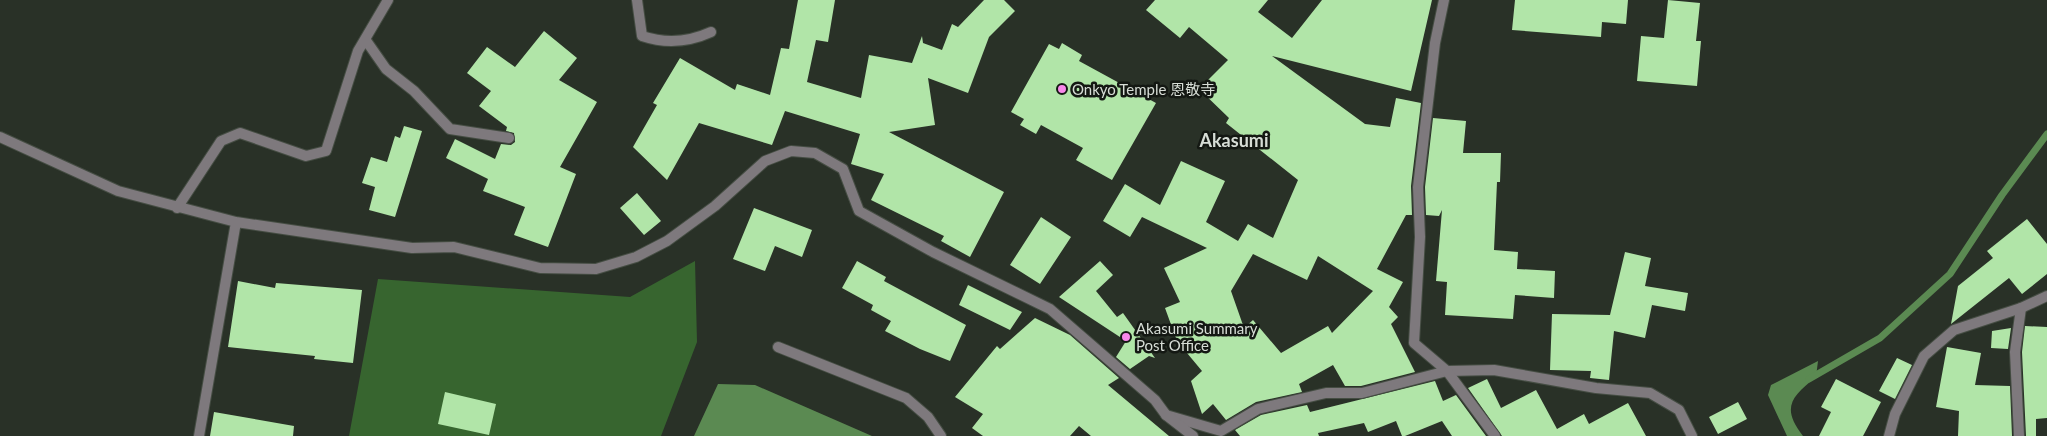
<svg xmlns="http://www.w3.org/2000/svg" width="2047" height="436" font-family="Lato,'Noto Sans JP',sans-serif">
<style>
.forest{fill:#37652f}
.water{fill:#5b8a52}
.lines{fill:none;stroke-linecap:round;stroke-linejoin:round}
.stream{stroke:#5b8a52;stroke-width:7}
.building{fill:#b1e5a8;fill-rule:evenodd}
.lane-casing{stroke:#454d43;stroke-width:12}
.street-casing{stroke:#454d43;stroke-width:12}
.lane{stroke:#7e797d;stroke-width:10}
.street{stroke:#7e797d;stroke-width:10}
.poi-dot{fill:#f888ea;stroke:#141813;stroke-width:2}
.labels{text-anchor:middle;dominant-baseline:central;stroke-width:5;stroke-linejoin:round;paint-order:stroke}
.poi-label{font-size:15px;fill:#d7ddd6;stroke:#141813;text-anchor:start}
.quarter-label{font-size:18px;font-weight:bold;fill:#d7ddd6;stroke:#141813}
</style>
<rect width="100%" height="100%" fill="#293127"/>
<!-- forest -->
<path class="forest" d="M 695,261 L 697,342 L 661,436 L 349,436 L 378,279 L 630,297 Z"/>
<!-- water -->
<path class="water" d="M 1818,361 L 1816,377 C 1791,397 1781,408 1803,436 L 1787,436 L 1768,395 L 1771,385 Z
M 718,384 L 755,385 L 872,436 L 694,436 Z"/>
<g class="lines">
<!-- stream -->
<path class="stream" d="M 1809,379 L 1880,338 L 1950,274 L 2002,195 L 2047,134"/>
</g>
<!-- building -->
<path class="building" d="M 798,0 L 835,0 L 828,42 L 816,40 L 807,82 L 861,98 L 869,55 L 912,63 L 922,36 L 923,43 L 942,50 L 952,24 L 958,27 L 984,0 L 1004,0 L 1015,11 L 989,37 L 968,93 L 928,78 L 935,125 L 889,132 L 1004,192 L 970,257 L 941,241 L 944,236 L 871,200 L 884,174 L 851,164 L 860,134 L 785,111 L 772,145 L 699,123 L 667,180 L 633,147 L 657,105 L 653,103 L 680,58 L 735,90 L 737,84 L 770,95 L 781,48 L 789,49 Z
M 1155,0 L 1268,0 L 1258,12 L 1292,38 L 1322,0 L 1432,0 L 1411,91 L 1272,56 L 1365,124 L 1390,127 L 1396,98 L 1421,103 L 1411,186 L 1412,215 L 1406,215 L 1377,269 L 1403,282 L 1389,307 L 1398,317 L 1391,324 L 1415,372 L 1361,386 L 1345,386 L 1333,365 L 1299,384 L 1302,392 L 1256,402 L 1226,420 L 1213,404 L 1202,414 L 1191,381 L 1202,371 L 1177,341 L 1165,308 L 1180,302 L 1164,268 L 1207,248 L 1142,217 L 1130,237 L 1103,221 L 1125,184 L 1160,205 L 1181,161 L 1225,181 L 1206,222 L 1238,241 L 1248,224 L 1273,238 L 1298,180 L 1226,123 L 1229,118 L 1199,89 L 1228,60 L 1189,27 L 1180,38 L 1146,10 ZM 1253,254 L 1307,280 L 1318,256 L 1373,291 L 1332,333 L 1328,326 L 1281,353 L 1253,320 L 1244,328 L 1231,291 Z
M 1515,0 L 1628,0 L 1626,24 L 1602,22 L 1601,37 L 1512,30 Z
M 1668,0 L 1700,3 L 1696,41 L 1701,41 L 1697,86 L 1637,81 L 1641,36 L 1664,38 Z
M 544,31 L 577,58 L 559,80 L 597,102 L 560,167 L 576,174 L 548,247 L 514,235 L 525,207 L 483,191 L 488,179 L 446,158 L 455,139 L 495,159 L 501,144 L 511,145 L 515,142 L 514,133 L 506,131 L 507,127 L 479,106 L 491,91 L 467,73 L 487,47 L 515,67 Z
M 1062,43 L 1082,55 L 1079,61 L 1156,103 L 1112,180 L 1076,160 L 1083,148 L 1041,125 L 1036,134 L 1020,125 L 1024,119 L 1011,112 L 1049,44 L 1059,49 Z
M 1433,118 L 1466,121 L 1463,153 L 1501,153 L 1500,182 L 1497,182 L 1494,250 L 1518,252 L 1517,269 L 1555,271 L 1554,298 L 1515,295 L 1513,319 L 1445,315 L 1447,282 L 1436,281 L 1442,210 L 1439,216 L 1426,215 L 1425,187 Z
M 404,126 L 422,131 L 395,217 L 369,210 L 375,187 L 362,183 L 371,157 L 387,162 L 395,136 L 400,138 Z
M 637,193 L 661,221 L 644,235 L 620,208 Z
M 754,208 L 812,230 L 802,257 L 775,246 L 765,271 L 733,259 Z
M 1041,217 L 1071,237 L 1040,284 L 1010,265 Z
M 2027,219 L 2047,244 L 2047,274 L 2022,294 L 2009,278 L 1951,324 L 1958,286 L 1993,258 L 1987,251 Z
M 1625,252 L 1651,258 L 1645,286 L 1688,293 L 1685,311 L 1652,305 L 1645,338 L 1614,331 L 1609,380 L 1590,378 L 1591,371 L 1550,370 L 1552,314 L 1610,315 Z
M 857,261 L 886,277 L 884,281 L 966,325 L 950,361 L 920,349 L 885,331 L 891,321 L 871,310 L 873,305 L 842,288 Z
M 1100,261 L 1113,275 L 1096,291 L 1117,317 L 1123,313 L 1155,358 L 1149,356 L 1130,369 L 1116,357 L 1126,341 L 1059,297 Z
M 238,281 L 275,288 L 276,283 L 362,290 L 353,363 L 314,359 L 315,356 L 228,347 Z
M 968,285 L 1022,312 L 1010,330 L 959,305 Z
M 1035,318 L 1070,335 L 1119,378 L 1108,385 L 1169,436 L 1091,436 L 1079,426 L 1070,436 L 983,436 L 972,428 L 983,414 L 955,397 L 997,346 L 1000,349 Z
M 2025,326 L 2047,327 L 2047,418 L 2036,419 L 2036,436 L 2026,436 L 2022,352 Z
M 2011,328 L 2008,349 L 1991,348 L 1992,331 Z
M 1947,347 L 1981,353 L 1975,385 L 2010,386 L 2012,436 L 1958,436 L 1959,411 L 1936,407 Z
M 1897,358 L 1912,365 L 1895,399 L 1879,391 Z
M 1487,379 L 1501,408 L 1536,390 L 1557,429 L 1584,414 L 1589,424 L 1628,403 L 1646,436 L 1502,436 L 1468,388 Z
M 1836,379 L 1881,402 L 1863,436 L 1819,436 L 1831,412 L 1821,407 Z
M 1435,381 L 1443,401 L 1456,395 L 1486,436 L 1452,436 L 1442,421 L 1405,436 L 1402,436 L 1396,421 L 1368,432 L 1364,423 L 1318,433 L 1319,436 L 1240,436 L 1235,430 L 1261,415 L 1307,405 L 1310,412 Z
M 445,392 L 496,404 L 489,435 L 438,424 Z
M 1738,402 L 1747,419 L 1718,434 L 1709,417 Z
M 214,412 L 294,426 L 293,436 L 210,436 Z"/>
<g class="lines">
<defs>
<path id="lane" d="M 1166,415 L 1221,431 L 1258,409 L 1326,393 L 1362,393 L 1447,371 L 1494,370 L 1596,388 L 1650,393 L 1679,410 L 1692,436
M 2019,436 L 2015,352 L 2021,308"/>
<path id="street" d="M 637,0 L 642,36 C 666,44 689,42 711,32
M 1444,0 L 1435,43 L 1418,187 L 1420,237 L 1414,343 L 1447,371 L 1495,436
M 365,39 L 386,69 L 414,91 L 450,129 L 509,138
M 0,137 L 118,191 L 236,222 L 412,248 L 454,247 L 540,268 L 596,269 L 636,257 L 667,241 L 715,206 L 765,161 L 791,151 L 815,153 L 843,169 L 859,211 L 933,252 L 1050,309 L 1155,400 L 1166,415 L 1193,436
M 177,208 L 221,141 L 240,133 L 306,156 L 326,151 L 358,51 L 388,0
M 778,347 L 906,398 L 928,417 L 941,436
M 199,436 L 236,222
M 1889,436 L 1895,414 L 1924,356 L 1954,330 L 2021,308 L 2047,296"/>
</defs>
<!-- lane casing -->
<use href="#lane" class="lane-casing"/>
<!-- street casing -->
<use href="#street" class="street-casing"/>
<!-- lane -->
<use href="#lane" class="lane"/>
<!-- street -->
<use href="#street" class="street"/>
</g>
<!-- markers -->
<g class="poi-dot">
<circle cx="1062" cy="89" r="5"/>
<circle cx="1126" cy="337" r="5"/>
</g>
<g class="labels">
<!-- poi labels -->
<g class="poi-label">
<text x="1072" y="89">Onkyo Temple 恩敬寺</text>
<text x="1136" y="328">Akasumi Summary<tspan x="1136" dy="17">Post Office</tspan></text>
</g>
<!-- quarter labels -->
<g class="quarter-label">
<text x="1234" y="140">Akasumi</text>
</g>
</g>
</svg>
